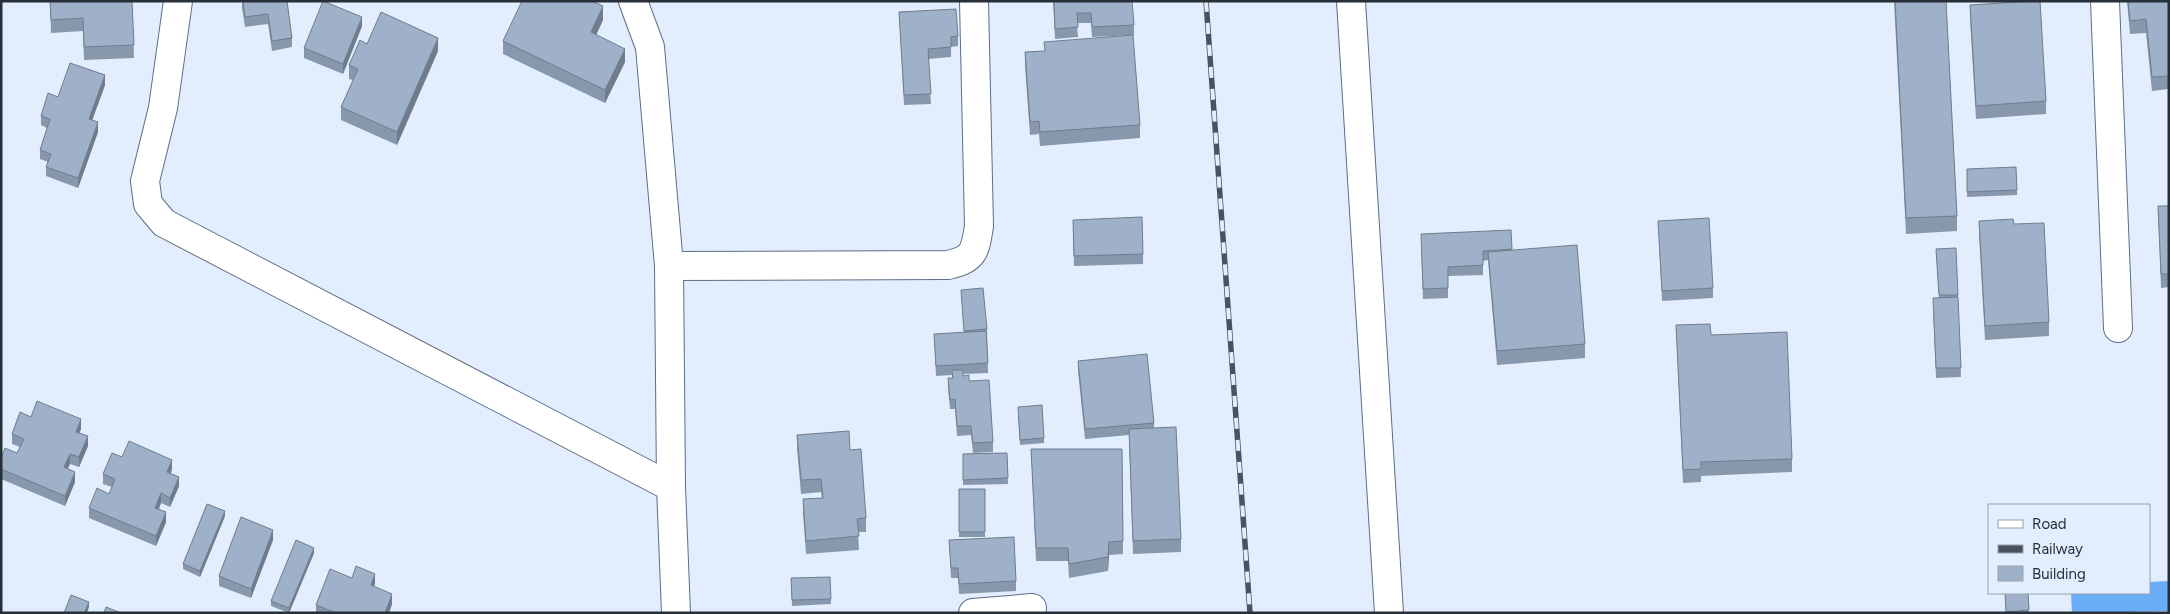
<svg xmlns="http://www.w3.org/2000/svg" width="2170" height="614" font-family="Figtree,sans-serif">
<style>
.water{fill:#6cadf8}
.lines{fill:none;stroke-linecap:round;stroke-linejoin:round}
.minor-casing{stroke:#5d6e83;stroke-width:30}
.minor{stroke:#fff;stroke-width:28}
.rail-casing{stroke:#4a525d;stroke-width:5.5}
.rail{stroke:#e2eefd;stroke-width:4;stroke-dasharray:11;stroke-linecap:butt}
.wall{fill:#8898ac}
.shaded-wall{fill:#6f7c8c}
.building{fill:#9eb1c8;stroke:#6f7c8c}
</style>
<rect width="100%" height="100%" fill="#e2eefd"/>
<!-- water -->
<path class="water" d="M 2169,581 L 2169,611 L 2072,613 L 2071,593 L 2149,593 L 2149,582 Z"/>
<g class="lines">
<defs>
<path id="minor" d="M 178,1 L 163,108 L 145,181 L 148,204 L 164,223 L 671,487
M 633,1 L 650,47 L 669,266 L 671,487 L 676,613
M 1351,1 L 1389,613
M 2105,1 L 2118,328
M 669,266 L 948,265 C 974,259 975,252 979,226 L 974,1
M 973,613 L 1032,608"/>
</defs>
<!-- minor casing -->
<use href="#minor" class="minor-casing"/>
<!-- minor -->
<use href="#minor" class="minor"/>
<defs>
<path id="rail" d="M 1206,1 L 1250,613"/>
</defs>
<!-- rail casing -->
<use href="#rail" class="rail-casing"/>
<!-- rail -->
<use href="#rail" class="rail"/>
</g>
<!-- wall -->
<path class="wall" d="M 50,1 L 132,1 L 134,58 L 84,60 L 83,31 L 51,33 Z
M 242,1 L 287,1 L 292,38 L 292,47 L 272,51 L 268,24 L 245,27 L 242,8 Z
M 1053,1 L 1134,25 L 1134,35 L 1092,37 L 1091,23 L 1077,23 L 1078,37 L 1055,39 Z
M 1894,1 L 1946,1 L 1957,216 L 1957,231 L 1906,234 Z
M 2127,1 L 2169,1 L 2169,89 L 2152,91 L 2146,33 L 2130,34 Z
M 1970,5 L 2046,101 L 2046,114 L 1976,119 L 1970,18 Z
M 899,12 L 958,36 L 958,46 L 951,47 L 951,57 L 928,59 L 931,104 L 904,105 Z
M 603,20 L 596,35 L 625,62 L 605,103 L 503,54 L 503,41 Z
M 362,26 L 343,74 L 304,58 L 304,48 Z
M 367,44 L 438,51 L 397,145 L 341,120 L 341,107 L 353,80 L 349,79 L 349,65 Z
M 1025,52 L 1140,125 L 1140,138 L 1040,146 L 1039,134 L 1030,135 L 1025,66 Z
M 105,85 L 92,120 L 98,132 L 78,188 L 46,176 L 46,167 L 48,162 L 40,159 L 40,150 L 47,128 L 41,125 L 41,116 L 58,97 Z
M 1967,169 L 2017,190 L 2017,195 L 1967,197 Z
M 2158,206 L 2169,206 L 2169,287 L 2161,288 Z
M 1658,221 L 1713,288 L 1713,298 L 1662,301 Z
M 1979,221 L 2014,224 L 2049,322 L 2049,336 L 1985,340 L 1979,234 Z
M 1073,229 L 1143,254 L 1143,264 L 1074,266 Z
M 1511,230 L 1512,250 L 1585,344 L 1585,358 L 1497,365 L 1488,260 L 1483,261 L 1483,275 L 1448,276 L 1448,298 L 1423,299 L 1421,243 Z
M 1936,249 L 1958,295 L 1958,300 L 1961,377 L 1936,378 L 1933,308 L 1939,298 Z
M 961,290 L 987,329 L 988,373 L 963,374 L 963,376 L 969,381 L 993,442 L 993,452 L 973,453 L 971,435 L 957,436 L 955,409 L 950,409 L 948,388 L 948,378 L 952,378 L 952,375 L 936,376 L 934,334 L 964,333 Z
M 1676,325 L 1711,335 L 1792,459 L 1792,472 L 1701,476 L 1701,482 L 1683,483 Z
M 1078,361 L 1154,423 L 1154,428 L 1181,539 L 1181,552 L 1133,554 L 1129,435 L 1085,439 L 1078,371 Z
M 1018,412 L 1044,438 L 1044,443 L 1020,445 Z
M 31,417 L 81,429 L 79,433 L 88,446 L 79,467 L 70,464 L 67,469 L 75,482 L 65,506 L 1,479 L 1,458 L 17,453 L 20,447 L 12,444 L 12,434 Z
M 797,435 L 850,450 L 866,518 L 866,532 L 858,532 L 859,550 L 806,554 L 803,513 L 803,499 L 822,498 L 821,492 L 801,494 L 797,448 Z
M 1031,449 L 1122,449 L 1123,554 L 1109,555 L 1108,571 L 1069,578 L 1068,561 L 1036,561 Z
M 1007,453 L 1008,484 L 963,485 L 963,454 Z
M 122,457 L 172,469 L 171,473 L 179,486 L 170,507 L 161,503 L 159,509 L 166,522 L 156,546 L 89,518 L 89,508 L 109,494 L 112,487 L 103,484 L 103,474 Z
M 959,489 L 985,489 L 985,537 L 959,537 Z
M 225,516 L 200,577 L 183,569 L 183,564 Z
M 273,540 L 251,598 L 219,586 L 219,576 Z
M 949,540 L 1016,581 L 1016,591 L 959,594 L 958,578 L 951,578 Z
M 314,553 L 289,613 L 271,606 L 271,601 Z
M 352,578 L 375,583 L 374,587 L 392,604 L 389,613 L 316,613 L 316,605 Z
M 791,578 L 831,599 L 831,604 L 792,606 Z
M 2005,593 L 2028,593 L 2029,613 L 2006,613 Z"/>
<!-- shaded-wall -->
<path class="shaded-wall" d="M 603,6 L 603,20 L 591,46 L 591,32 Z
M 362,17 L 362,26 L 343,74 L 343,64 Z
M 438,38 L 438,51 L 397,145 L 397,132 Z
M 625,49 L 625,62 L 605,103 L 605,90 Z
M 105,75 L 105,85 L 89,129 L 89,119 Z
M 98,122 L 98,132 L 78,188 L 78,178 Z
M 81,419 L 81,429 L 76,442 L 76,432 Z
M 88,436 L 88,446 L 79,467 L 79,457 Z
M 70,454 L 70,464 L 64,477 L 64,467 Z
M 172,460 L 172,469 L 167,482 L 167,472 Z
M 75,472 L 75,482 L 65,506 L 65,496 Z
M 179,477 L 179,486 L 170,507 L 170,498 Z
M 161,493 L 161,503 L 155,517 L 155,508 Z
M 225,511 L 225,516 L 200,577 L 200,571 Z
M 166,512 L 166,522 L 156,546 L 156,536 Z
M 273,530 L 273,540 L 251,598 L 251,589 Z
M 1109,542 L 1109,555 L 1108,571 L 1108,557 Z
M 314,548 L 314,553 L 289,613 L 289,608 Z
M 375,574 L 375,583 L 371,595 L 371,585 Z
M 392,594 L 392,604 L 389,613 L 385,613 Z
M 89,602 L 89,607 L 87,613 L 84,613 Z"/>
<!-- building -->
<path class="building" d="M 50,1 L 132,1 L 134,45 L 84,47 L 83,18 L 51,20 Z
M 243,1 L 287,1 L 292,38 L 272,41 L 268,14 L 245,17 Z
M 323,1 L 362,17 L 343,64 L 304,48 Z
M 522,1 L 592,1 L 603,6 L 591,32 L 625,49 L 605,90 L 503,41 Z
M 1054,1 L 1132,1 L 1134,25 L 1092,27 L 1091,13 L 1077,13 L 1078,27 L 1055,29 Z
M 1895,1 L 1946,1 L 1957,216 L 1906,218 Z
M 2033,1 L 2040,1 L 2046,101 L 1976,106 L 1970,5 Z
M 2128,1 L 2169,1 L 2169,76 L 2152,77 L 2146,19 L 2130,21 Z
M 956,9 L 958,36 L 951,37 L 951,47 L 928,49 L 931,94 L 904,95 L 899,12 Z
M 381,12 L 438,38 L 397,132 L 341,107 L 358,69 L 349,65 L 360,40 L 367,44 Z
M 1133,35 L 1140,125 L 1040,132 L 1039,121 L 1030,122 L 1025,52 L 1045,51 L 1044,42 Z
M 70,63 L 105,75 L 89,119 L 98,122 L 78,178 L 46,167 L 51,154 L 40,150 L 50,119 L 41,116 L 48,93 L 58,97 Z
M 2016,167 L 2017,190 L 1967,192 L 1967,169 Z
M 2158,206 L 2169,206 L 2169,274 L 2161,274 Z
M 1142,217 L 1143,254 L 1074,256 L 1073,220 Z
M 1709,218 L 1713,288 L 1662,291 L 1658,221 Z
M 2013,219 L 2014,224 L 2044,223 L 2049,322 L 1985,326 L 1979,221 Z
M 1511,230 L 1512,249 L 1483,251 L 1483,265 L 1448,267 L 1448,288 L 1423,289 L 1421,234 Z
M 1577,245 L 1585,344 L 1497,351 L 1488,252 Z
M 1956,248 L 1958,295 L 1939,295 L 1936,249 Z
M 983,288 L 987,329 L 964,331 L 961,290 Z
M 1958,297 L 1961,368 L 1936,368 L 1933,298 Z
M 1710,324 L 1711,335 L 1787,332 L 1792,459 L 1701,462 L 1701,469 L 1683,470 L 1676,325 Z
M 986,331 L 988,363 L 936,366 L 934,334 Z
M 1147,354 L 1154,423 L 1085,429 L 1078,361 Z
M 952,370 L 963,370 L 963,376 L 969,375 L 969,381 L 989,380 L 993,442 L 973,443 L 971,426 L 957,426 L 955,399 L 950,400 L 948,378 L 953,378 Z
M 37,401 L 81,419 L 76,432 L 88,436 L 79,457 L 70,454 L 64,467 L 75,472 L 65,496 L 1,469 L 1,458 L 5,448 L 17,453 L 24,439 L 12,434 L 20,412 L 31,417 Z
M 1042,405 L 1044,438 L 1020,440 L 1018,407 Z
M 1176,427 L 1181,539 L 1133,541 L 1129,429 Z
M 849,431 L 850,450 L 861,449 L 866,518 L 857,519 L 859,536 L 806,541 L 803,499 L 823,498 L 821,479 L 801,480 L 797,435 Z
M 129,441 L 172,460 L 167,472 L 179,477 L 170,498 L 161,493 L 155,508 L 166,512 L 156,536 L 89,508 L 97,488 L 109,494 L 115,479 L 103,474 L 112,453 L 122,457 Z
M 1031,449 L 1122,449 L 1123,541 L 1109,542 L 1108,557 L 1069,564 L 1068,548 L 1036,548 Z
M 1007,453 L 1008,478 L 963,480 L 963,454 Z
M 959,489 L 985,489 L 985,532 L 959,532 Z
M 207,504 L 225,511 L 200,571 L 183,564 Z
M 241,517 L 273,530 L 251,589 L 219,576 Z
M 1014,537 L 1016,581 L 959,584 L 958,568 L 951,568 L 949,540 Z
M 296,540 L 314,548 L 289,608 L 271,601 Z
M 356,566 L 375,574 L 371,585 L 392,594 L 385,613 L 336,613 L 316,605 L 330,569 L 352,578 Z
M 830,577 L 831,599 L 792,600 L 791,578 Z
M 2005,593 L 2028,593 L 2029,610 L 2006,612 Z
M 71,595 L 89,602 L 84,613 L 64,613 Z
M 106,607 L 121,613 L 104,613 Z"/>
<!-- border -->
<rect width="2170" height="614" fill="none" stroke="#272f38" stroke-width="5"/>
<!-- legend -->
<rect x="1988" y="504" width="162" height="90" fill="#e2eefd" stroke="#97a2ae"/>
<rect x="1998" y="520" width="25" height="8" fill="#ffffff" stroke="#97a2ae"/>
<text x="2032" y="529" font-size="15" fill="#272f38">Road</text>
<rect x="1998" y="545" width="25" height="8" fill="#4a525d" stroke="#97a2ae"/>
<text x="2032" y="554" font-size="15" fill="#272f38">Railway</text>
<rect x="1998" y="566" width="25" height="15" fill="#9eb1c8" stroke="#97a2ae"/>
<text x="2032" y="579" font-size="15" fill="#272f38">Building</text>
</svg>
